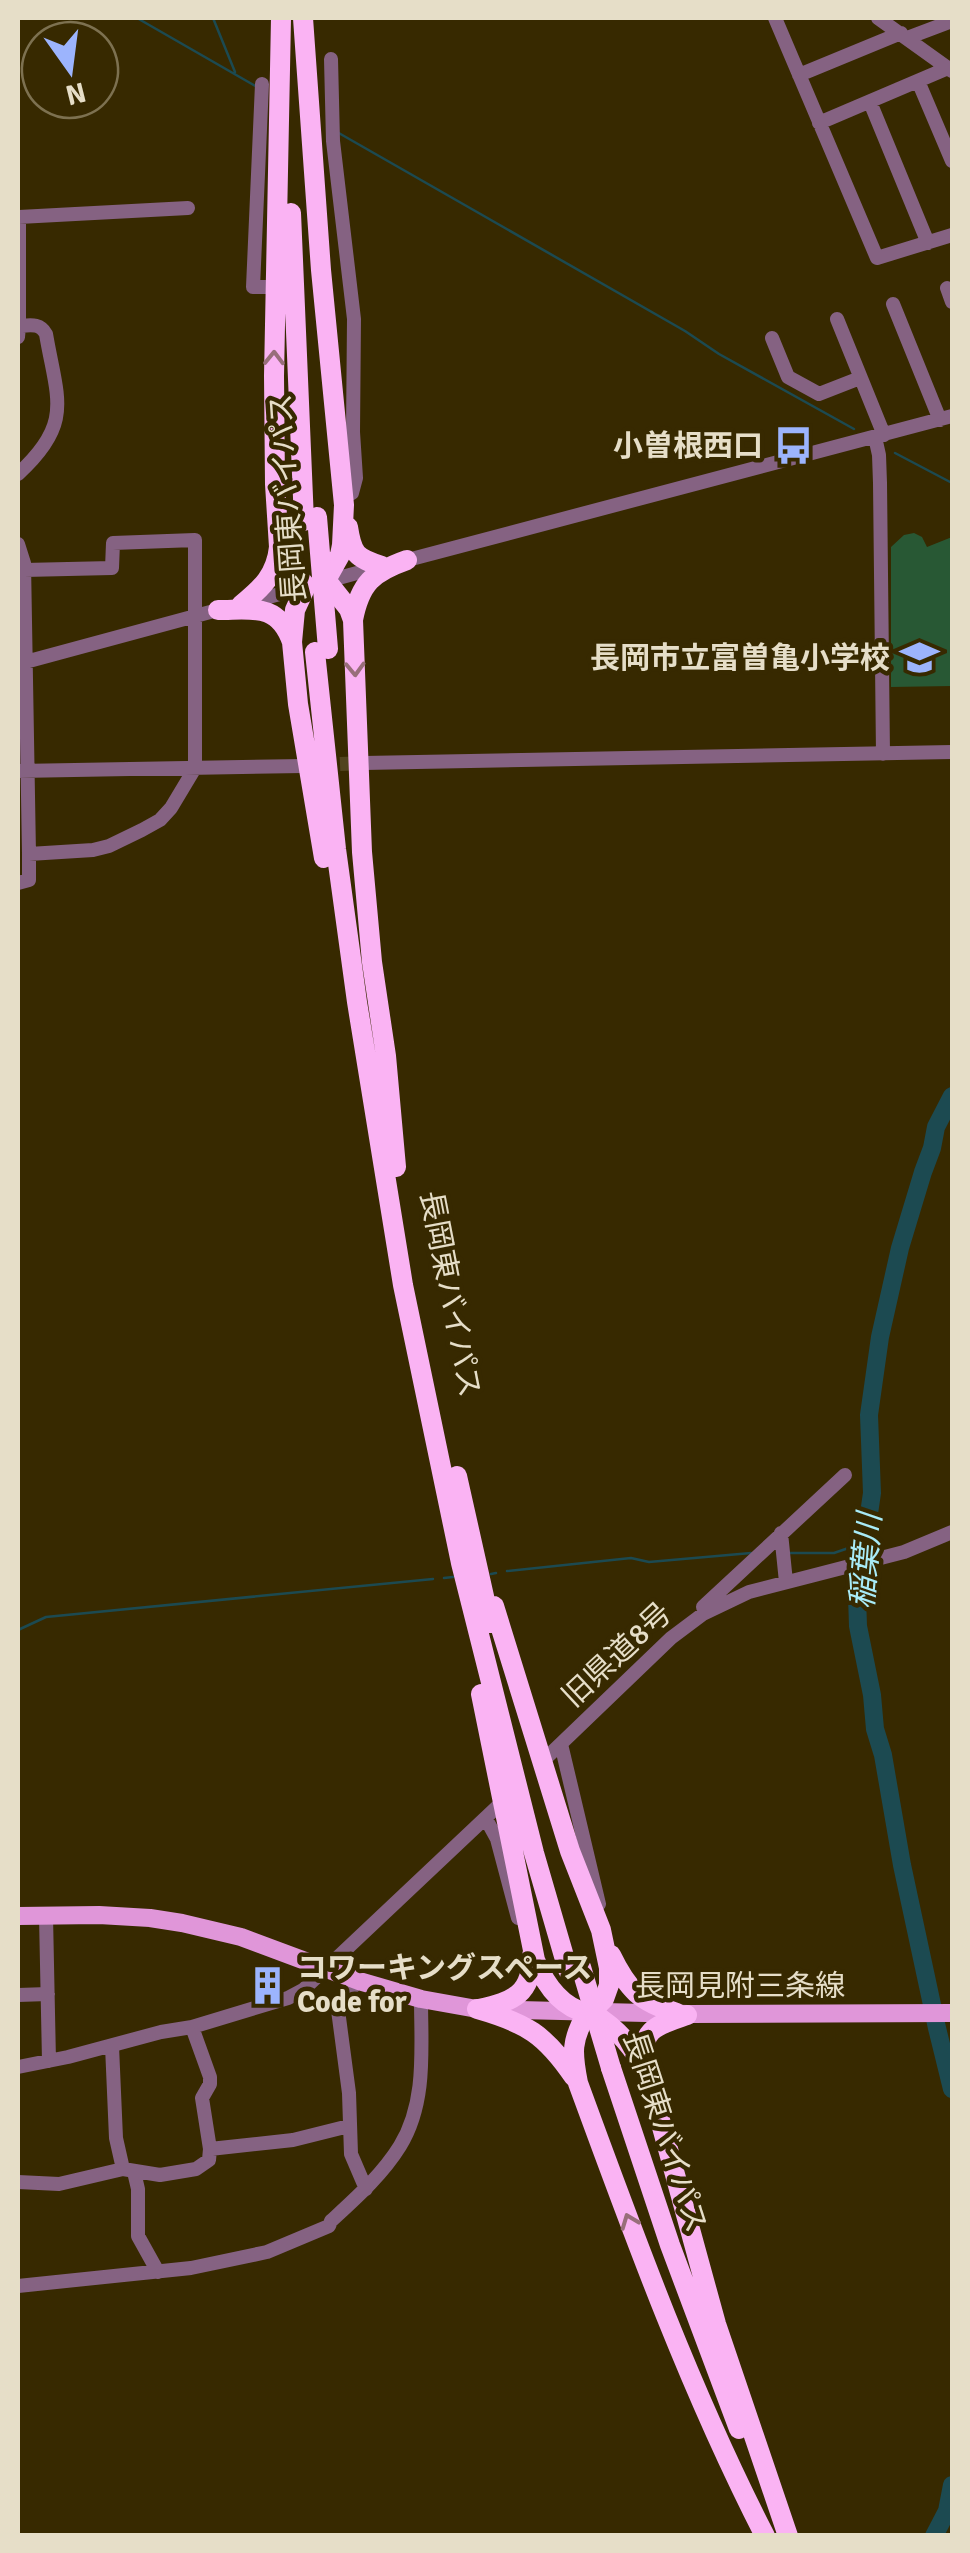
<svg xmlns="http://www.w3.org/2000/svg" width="970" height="2553" font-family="Signika,'Noto Sans JP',sans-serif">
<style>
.green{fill:#285834}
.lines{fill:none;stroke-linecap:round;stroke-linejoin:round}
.stream{stroke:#1c4a51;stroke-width:2.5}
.river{stroke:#1c4a51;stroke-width:18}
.minor-tunnel{stroke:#51441e;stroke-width:14;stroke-dasharray:14 7;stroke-linecap:butt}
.minor{stroke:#856282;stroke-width:14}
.major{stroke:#e096d9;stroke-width:18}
.highway{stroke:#fab3f3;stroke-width:20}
.highway-bridge{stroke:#fab3f3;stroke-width:20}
.oneway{stroke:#986e7a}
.labels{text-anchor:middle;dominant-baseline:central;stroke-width:9;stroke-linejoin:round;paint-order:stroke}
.poi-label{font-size:30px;font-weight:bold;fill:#e6dec8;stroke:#372900;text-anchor:end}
.street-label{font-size:30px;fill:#e6dec8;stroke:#372900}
.water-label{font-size:32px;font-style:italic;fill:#a8ebf7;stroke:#372900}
</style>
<rect width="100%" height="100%" fill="#372900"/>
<!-- green -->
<path class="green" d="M 914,533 L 922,537 L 927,547 L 952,537 L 952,686 L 891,687 L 891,547 L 904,535 Z"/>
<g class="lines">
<!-- stream -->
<path class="stream" d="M 137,18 L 257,87
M 213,18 L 235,72
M 337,132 L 685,331 L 719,354 L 854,429
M 895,453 L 952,483
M 789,1553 L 834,1553 L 866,1542
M 507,1571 L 631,1558 L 649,1562 L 751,1553
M 491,1574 L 496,1573
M 444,1578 L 453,1577
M 18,1630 L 46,1617 L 433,1579"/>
<!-- river -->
<path class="river" d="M 952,1096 L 936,1127 L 932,1148 L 923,1172 L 900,1248 L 880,1337 L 869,1415 L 872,1493 L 857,1596 L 858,1626 L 872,1695 L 875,1729 L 883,1755 L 902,1865 L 937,2028 L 952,2089
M 934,2536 L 947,2511 L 952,2485"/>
<!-- minor-tunnel -->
<path class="minor-tunnel" d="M 319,765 L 364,763"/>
<!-- minor -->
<path class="minor" d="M 775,18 L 877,258 L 952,235
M 878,18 L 952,71
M 907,38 L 952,21
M 331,59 L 333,141 L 354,319 L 353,432 L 356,478 L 352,493 L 343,496
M 799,75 L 901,33
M 918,81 L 952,161
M 262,84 L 253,287 L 271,287
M 870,102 L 928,243
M 819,123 L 948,68
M 947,288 L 952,302
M 893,304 L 940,420
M 837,319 L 884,435
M 18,337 L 19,326 L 19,217 L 188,208
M 772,338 L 788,377 L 819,394 L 860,378
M 875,437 L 879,455 L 880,483 L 883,754
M 18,474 C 74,423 57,399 46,334 C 40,323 31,325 19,326
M 18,544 L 24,563 L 29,854 L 29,880 L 18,883
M 400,562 L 952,416
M 24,570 L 112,568 L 113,543 L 195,540 L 195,768 L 171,808 L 160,820 L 142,830 L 109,846 L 93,850 L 29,854
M 250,602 L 379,567
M 18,664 L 225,608
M 364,763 L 952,752
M 18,771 L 303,766
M 781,1533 L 786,1582
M 703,1607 L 845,1475
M 561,1744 L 599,1904
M 546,1758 L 671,1638 L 703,1614 L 749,1592 L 904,1552 L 952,1532
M 486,1819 L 497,1839 L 518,1918
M 46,1916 L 49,2061
M 359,1981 L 341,1998 L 338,2010 L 349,2093 L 351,2154 L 366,2189
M 18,1995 L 48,1994
M 192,2027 L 210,2077 L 210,2084 L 202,2098 L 210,2149
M 112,2046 L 116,2138 L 123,2169
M 18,2067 L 68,2057 L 161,2032 L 192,2027 L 288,1998 L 303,1990 L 498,1806
M 134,2172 L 138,2189 L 138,2236 L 158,2272
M 18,2182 L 59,2184 L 123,2169 L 160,2175 L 196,2169 L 209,2160 L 210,2149 L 293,2140 L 349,2126
M 18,2286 L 191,2268 L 267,2252 L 329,2226 L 331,2221 C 356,2198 382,2175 400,2146 C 427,2102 421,2048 421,1999"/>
<!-- major -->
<path class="major" d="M 18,1916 L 99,1915 L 150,1918 L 182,1923 L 241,1937 L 359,1981 L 421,1999 L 477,2009 L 688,2014 L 952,2013"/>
<!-- highway -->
<path class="highway" d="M 281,18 L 274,376 L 275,484 L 279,547 L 282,558 L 306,586 L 295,610 L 292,642 L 298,704 L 324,858
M 303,18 L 321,270 L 344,505 L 342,545 L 340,555 L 326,580 L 349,609 L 353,620 L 362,852 L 372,962 L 386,1056 L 396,1167
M 291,213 L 304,521
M 348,527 C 352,554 356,558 382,566
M 241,605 C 262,588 276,575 279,547
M 218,610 C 251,610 278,602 292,642
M 353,620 C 360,583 373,572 407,560
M 315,652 L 336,849 L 357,1002 L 403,1285 L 461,1563 L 534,1853 L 568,1970
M 457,1476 L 490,1623
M 494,1606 L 570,1851 L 601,1930 L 609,1968 L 609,1985 L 604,1999 L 591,2012 C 618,2029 634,2047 648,2076 L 716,2324 L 788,2536
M 481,1694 L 535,1960 C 545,1984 560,2007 587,2013 C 571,2040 572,2053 578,2083 C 634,2236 690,2390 765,2536
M 611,1955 C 628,1990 640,2002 677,2013
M 477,2009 C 526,2023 545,2034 574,2077
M 479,2009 C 513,2001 532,1995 532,1955
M 646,2065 C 638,2029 658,2025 687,2015
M 611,2068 L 670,2245 L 739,2429"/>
<!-- highway-bridge -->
<path class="highway-bridge" d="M 317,517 L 328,649
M 581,1967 L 611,2068"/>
</g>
<!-- one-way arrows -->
<defs><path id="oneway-chevron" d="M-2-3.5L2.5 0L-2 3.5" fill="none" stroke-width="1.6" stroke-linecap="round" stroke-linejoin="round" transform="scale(2.5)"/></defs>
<g class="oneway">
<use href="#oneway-chevron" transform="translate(274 358) rotate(-89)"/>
<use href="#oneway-chevron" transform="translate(355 669) rotate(88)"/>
<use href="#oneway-chevron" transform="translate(629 2221) rotate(-111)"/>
</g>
<!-- icons -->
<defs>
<symbol id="bus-bare" viewBox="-9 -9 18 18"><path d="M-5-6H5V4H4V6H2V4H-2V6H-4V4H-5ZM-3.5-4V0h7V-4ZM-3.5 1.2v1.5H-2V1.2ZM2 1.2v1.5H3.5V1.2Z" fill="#9cb4fd" stroke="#372900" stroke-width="2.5" paint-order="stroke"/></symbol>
<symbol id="school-bare" viewBox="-9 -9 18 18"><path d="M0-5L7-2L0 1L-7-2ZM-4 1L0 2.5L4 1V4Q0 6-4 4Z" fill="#9cb4fd" stroke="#372900" stroke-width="2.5" paint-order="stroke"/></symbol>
<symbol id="building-bare" viewBox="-9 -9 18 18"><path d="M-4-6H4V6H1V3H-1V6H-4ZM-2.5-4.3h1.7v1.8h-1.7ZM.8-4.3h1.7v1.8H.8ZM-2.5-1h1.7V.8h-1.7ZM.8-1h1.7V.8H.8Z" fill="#9cb4fd" stroke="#372900" stroke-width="2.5" paint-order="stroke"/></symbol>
</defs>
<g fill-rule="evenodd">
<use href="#bus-bare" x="766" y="418" width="55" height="55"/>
<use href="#school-bare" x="892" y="630" width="55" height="55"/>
<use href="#building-bare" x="240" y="1958" width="55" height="55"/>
</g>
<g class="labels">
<!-- poi labels -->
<g class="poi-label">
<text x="763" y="446">小曽根西口</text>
<text x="890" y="658">長岡市立富曽亀小学校</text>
<text x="297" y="1968" text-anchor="start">コワーキングスペース<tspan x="297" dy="34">Code for</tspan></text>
</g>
<!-- street labels -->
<g class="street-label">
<text transform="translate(288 498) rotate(-94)">長岡東バイパス</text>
<text transform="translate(450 1294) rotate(79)">長岡東バイパス</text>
<text transform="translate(617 1655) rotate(-43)">旧県道8号</text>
<text x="740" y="1986">長岡見附三条線</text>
<text transform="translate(665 2132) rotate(72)">長岡東バイパス</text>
</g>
<!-- water labels -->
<g class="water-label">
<text transform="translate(866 1561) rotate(-85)">稲葉川</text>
</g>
</g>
<!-- border -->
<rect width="970" height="2553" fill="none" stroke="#e6dec8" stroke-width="40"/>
<!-- north arrow -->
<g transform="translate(70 70) rotate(166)"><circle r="48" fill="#372900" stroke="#7d7150" stroke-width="2.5"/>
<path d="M0-8L18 38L0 25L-18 38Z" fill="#9cb4fd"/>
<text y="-15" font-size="28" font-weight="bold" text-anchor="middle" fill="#e6dec8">N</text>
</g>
</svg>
